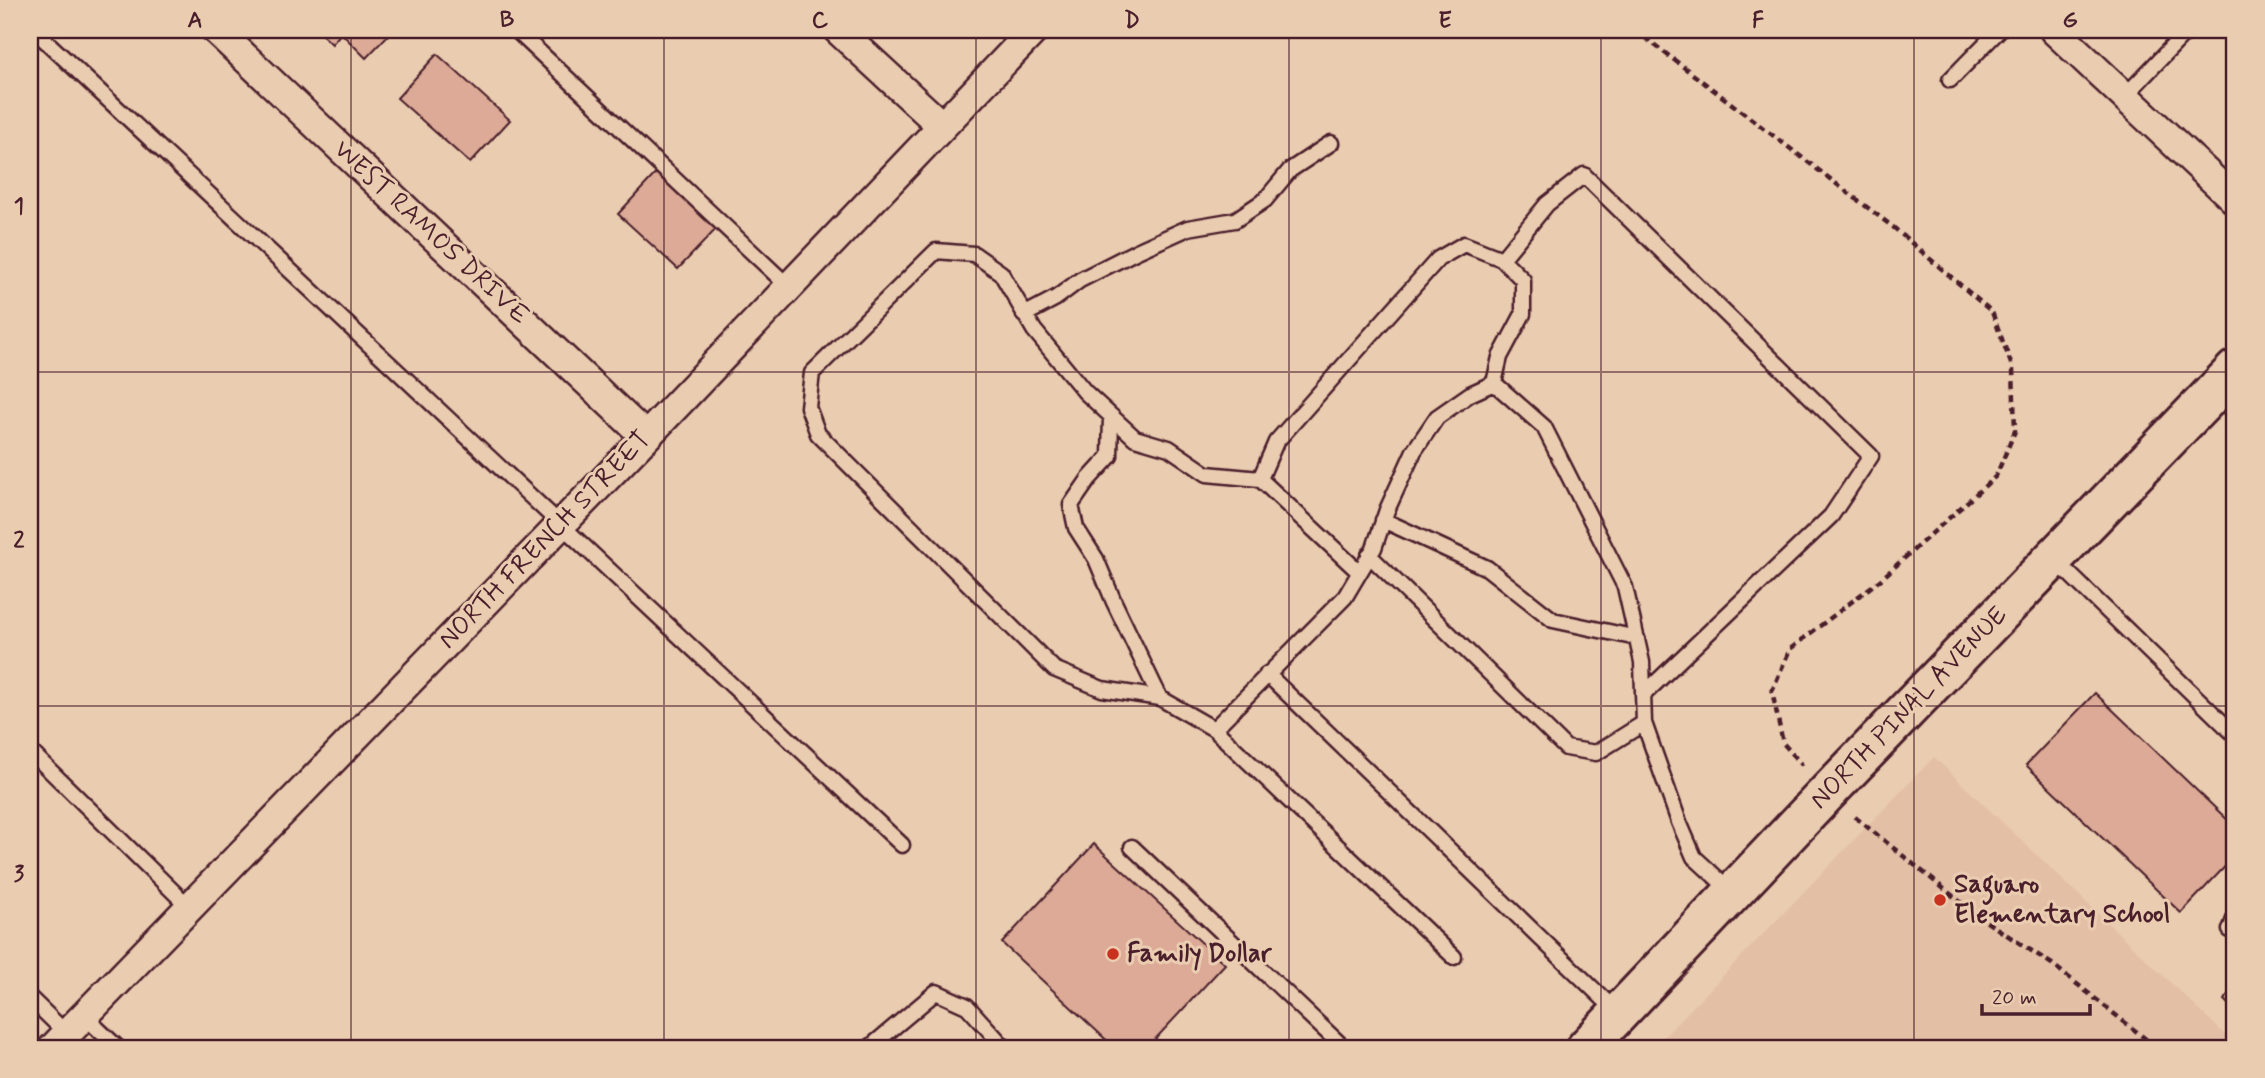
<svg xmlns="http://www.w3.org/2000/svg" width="2265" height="1078" font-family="Mynerve,sans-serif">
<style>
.built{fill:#e3bfa6}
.building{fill:#dcaa96;stroke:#4a1f2b;stroke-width:2}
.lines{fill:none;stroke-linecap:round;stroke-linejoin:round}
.service-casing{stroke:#4a1f2b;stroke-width:19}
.minor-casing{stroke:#4a1f2b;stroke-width:33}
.primary-casing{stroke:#4a1f2b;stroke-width:44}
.path{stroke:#4a1f2b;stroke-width:4.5;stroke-dasharray:7 5;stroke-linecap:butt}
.service{stroke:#eacdb1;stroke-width:14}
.minor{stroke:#eacdb1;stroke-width:28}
.primary{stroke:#eacdb1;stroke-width:38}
.grid{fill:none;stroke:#4a1f2b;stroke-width:2;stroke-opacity:0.55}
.poi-dot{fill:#c8321e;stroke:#eacdb1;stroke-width:2.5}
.labels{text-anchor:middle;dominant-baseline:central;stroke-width:6;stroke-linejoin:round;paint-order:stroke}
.street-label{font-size:26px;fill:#4a1f2b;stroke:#eacdb1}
.poi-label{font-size:26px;font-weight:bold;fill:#4a1f2b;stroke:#eacdb1;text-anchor:start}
.neatline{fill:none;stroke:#4a1f2b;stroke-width:2.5}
.grid-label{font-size:23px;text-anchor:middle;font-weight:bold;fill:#4a1f2b}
</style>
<rect width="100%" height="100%" fill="#eacdb1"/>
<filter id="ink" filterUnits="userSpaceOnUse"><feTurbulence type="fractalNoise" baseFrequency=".0143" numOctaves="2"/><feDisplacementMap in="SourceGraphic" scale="14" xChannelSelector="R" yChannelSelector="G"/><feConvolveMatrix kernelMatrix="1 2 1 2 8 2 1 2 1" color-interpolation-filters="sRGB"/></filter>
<g filter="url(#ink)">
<!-- built -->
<path class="built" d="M 1934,757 L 2235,1044 L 2235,1048 L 1653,1048 Z"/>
<!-- building -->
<path class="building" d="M 317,30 L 393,30 L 366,58 L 341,33 L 332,44 Z
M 437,54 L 510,120 L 470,163 L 397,98 Z
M 659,170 L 719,226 L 678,269 L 618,214 Z
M 2095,693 L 2235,827 L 2235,856 L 2181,913 L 2026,765 Z
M 1094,844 L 1225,964 L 1147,1048 L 1115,1048 L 1002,943 Z
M 2235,988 L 2235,1011 L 2224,1000 Z"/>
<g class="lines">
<defs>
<path id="service" d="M 34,30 L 902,845
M 516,30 L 788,286
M 1950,80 L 1999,30
M 2125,96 L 2188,30
M 1024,315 L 1056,298 L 1080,280 L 1137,251 L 1188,228 L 1235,220 L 1265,200 L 1290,170 L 1331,143
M 1494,383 L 1544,427 L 1625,587 L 1642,662 L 1644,723 L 1679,822 L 1694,857 L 1733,893
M 1111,417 L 1110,456 L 1089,479 L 1071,505 L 1076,528 L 1096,559 L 1114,602 L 1160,698
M 1260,479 L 1276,442 L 1438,259 L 1464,244 L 1502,259
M 1383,520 L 1487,568 L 1553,620 L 1637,638
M 1369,555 L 1566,748 L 1596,753 L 1644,723
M 2054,559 L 2235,735
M 1359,572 L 1260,479 L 1207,474 L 1169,448 L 1135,438 L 1085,392 L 1034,330 L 1001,273 L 974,254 L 936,251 L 812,373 L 808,407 L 818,434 L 1054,669 L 1102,689 L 1160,698 L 1214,729 L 1454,957
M 1267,674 L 1616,1011
M 1214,729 L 1345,597 L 1374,548 L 1387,510 L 1414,451 L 1437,417 L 1470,394 L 1494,383 L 1500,357 L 1523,314 L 1523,280 L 1502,259 L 1547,204 L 1584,175 L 1871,456 L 1831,516 L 1643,695
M 30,751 L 189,907
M 1132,847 L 1344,1048
M 2230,930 L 2235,917
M 30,998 L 67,1034
M 84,1016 L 118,1048
M 869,1048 L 936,992 L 967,1006 L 1005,1048"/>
<path id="minor" d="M 216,30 L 646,437
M 838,30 L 942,126
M 2054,30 L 2235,200
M 53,1048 L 646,437 L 1034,30"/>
<path id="primary" d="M 1586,1048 L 1826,794 L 2235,370"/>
</defs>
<!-- service casing -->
<use href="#service" class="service-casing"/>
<!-- minor casing -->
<use href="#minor" class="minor-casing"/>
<!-- primary casing -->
<use href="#primary" class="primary-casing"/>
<!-- path -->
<path class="path" d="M 1635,30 L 1893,227 L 1992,312 L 2013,369 L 2015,431 L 1996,476 L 1880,580 L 1790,649 L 1772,691 L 1783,743 L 1802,765
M 1855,817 L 1979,917 L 2052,964 L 2157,1048"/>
<!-- service -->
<use href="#service" class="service"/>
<!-- minor -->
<use href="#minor" class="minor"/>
<!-- primary -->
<use href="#primary" class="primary"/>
</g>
</g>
<!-- grid -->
<path class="grid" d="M 351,30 L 351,1048M 664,30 L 664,1048M 976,30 L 976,1048M 1289,30 L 1289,1048M 1601,30 L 1601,1048M 1914,30 L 1914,1048M 30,372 L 2235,372M 30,706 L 2235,706"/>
<!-- markers -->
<g class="poi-dot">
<circle cx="1940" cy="900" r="7"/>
<circle cx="1113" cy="954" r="7"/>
</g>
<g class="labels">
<!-- street labels -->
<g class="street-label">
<text transform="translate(431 233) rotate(43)">WEST RAMOS DRIVE</text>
<text transform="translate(545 540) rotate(-46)">NORTH FRENCH STREET</text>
<text transform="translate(1909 708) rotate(-46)">NORTH PINAL AVENUE</text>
</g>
<!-- poi labels -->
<g class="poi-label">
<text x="1954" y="885">Saguaro<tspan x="1954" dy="30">Elementary School</tspan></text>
<text x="1127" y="954">Family Dollar</text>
</g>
</g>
<!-- margin -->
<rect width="2265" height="1078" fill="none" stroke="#eacdb1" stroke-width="77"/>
<!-- scale -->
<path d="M1982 1004v10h108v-10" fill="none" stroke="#4a1f2b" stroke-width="3.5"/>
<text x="1992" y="1004" font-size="21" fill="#4a1f2b" stroke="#eacdb1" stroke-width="5" paint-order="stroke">20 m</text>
<rect x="38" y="38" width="2188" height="1002" class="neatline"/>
<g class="grid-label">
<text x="195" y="27">A</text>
<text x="507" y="27">B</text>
<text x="820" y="27">C</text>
<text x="1132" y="27">D</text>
<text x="1445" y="27">E</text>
<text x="1758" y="27">F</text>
<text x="2070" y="27">G</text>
<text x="19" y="213">1</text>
<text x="19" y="547">2</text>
<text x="19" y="881">3</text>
</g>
</svg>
